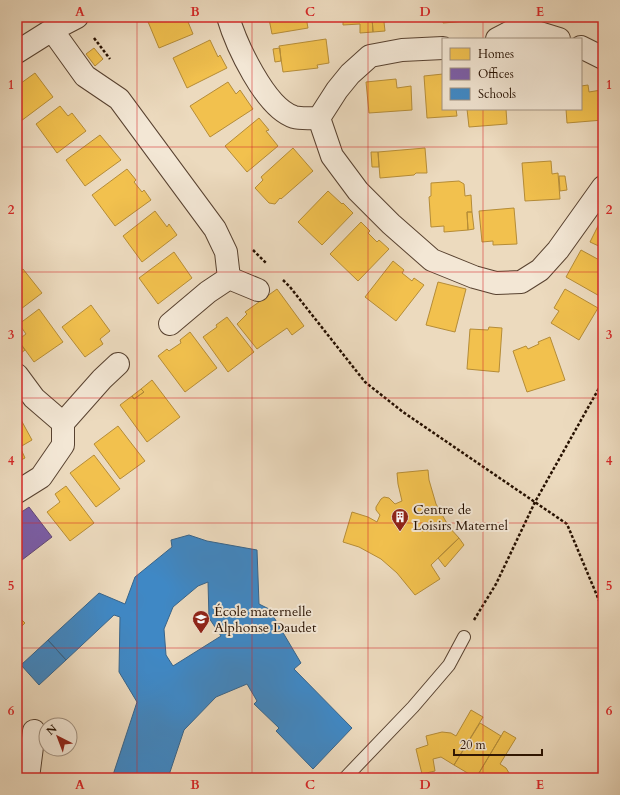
<svg xmlns="http://www.w3.org/2000/svg" width="620" height="795" font-family="Cardo,serif">
<style>
.homes{fill:#f2c14e;stroke:#b58c37}
.offices{fill:#7b5ea7;stroke:#624775}
.schools{fill:#3f88c5;stroke:#38648a;fill-rule:evenodd}
.lines{fill:none;stroke-linecap:round;stroke-linejoin:round}
.service-casing{stroke:#584230;stroke-width:14}
.minor-casing{stroke:#584230;stroke-width:24}
.path{stroke:#261000;stroke-width:2.5;stroke-dasharray:3 2;stroke-linecap:butt}
.service{stroke:#f3e7d5;stroke-width:12}
.minor{stroke:#f3e7d5;stroke-width:22}
.grid{fill:none;stroke:#d62828;stroke-width:1;stroke-opacity:0.55}
.labels{text-anchor:middle;dominant-baseline:central;stroke-width:4;stroke-linejoin:round;paint-order:stroke}
.poi-label{font-size:14px;fill:#261000;stroke:#f3e7d5;text-anchor:start}
.neatline{fill:none;stroke:#d62828;stroke-width:1.5}
.grid-label{font-size:13px;text-anchor:middle;font-weight:bold;fill:#d62828}
</style>
<rect width="100%" height="100%" fill="#ecdabe"/>
<filter id="stains"><feTurbulence type="fractalNoise" baseFrequency=".005" numOctaves="4"/><feColorMatrix values="0 0 0 0 .2 0 0 0 0 .09 0 0 0 0 .02 0 0 0 .5 -.17"/></filter>
<radialGradient id="worn" r=".72"><stop offset=".6" stop-color="#630" stop-opacity="0"/><stop offset="1" stop-color="#630" stop-opacity=".3"/></radialGradient>
<!-- homes -->
<path class="homes" d="M 146,17 L 186,17 L 193,34 L 159,48 Z
M 258,17 L 306,17 L 308,28 L 272,34 L 269,19 L 259,20 Z
M 343,17 L 372,17 L 373,32 L 360,33 L 360,24 L 343,25 Z
M 372,17 L 400,17 L 400,20 L 384,22 L 385,31 L 373,32 Z
M 443,17 L 479,17 L 479,20 L 443,23 Z
M 326,39 L 329,63 L 317,65 L 318,68 L 283,72 L 279,46 Z
M 210,40 L 218,57 L 220,55 L 227,68 L 187,88 L 173,58 Z
M 94,48 L 103,59 L 95,66 L 86,54 Z
M 280,48 L 281,61 L 275,62 L 273,49 Z
M 35,73 L 53,97 L 17,124 L 17,86 Z
M 443,74 L 443,109 L 456,109 L 457,116 L 427,118 L 424,76 Z
M 396,79 L 397,88 L 411,86 L 412,110 L 369,113 L 366,82 Z
M 228,82 L 236,94 L 240,90 L 253,109 L 210,137 L 190,106 Z
M 588,85 L 589,92 L 601,90 L 603,120 L 567,123 L 566,109 L 581,109 L 581,86 Z
M 60,106 L 68,116 L 72,113 L 86,131 L 57,153 L 36,124 Z
M 467,109 L 506,109 L 507,124 L 469,127 Z
M 259,118 L 269,130 L 266,131 L 278,146 L 247,172 L 225,146 Z
M 100,135 L 121,160 L 85,186 L 66,160 Z
M 293,148 L 313,171 L 281,199 L 280,198 L 275,204 L 269,203 L 255,188 L 263,180 L 261,177 Z
M 425,148 L 427,173 L 416,173 L 414,175 L 380,178 L 378,152 Z
M 371,152 L 378,152 L 379,167 L 372,167 Z
M 551,161 L 552,174 L 558,173 L 560,199 L 525,201 L 522,163 Z
M 127,169 L 136,180 L 134,182 L 142,192 L 144,190 L 151,200 L 115,226 L 92,195 Z
M 559,176 L 565,176 L 567,190 L 560,191 Z
M 459,181 L 464,184 L 465,196 L 471,195 L 472,212 L 467,212 L 468,230 L 444,232 L 444,226 L 431,227 L 429,197 L 431,196 L 431,183 Z
M 328,191 L 342,204 L 343,203 L 353,213 L 322,245 L 298,222 Z
M 514,208 L 517,244 L 493,245 L 493,241 L 482,242 L 479,211 Z
M 155,211 L 167,227 L 169,224 L 177,235 L 142,262 L 123,236 Z
M 467,212 L 472,212 L 474,229 L 468,230 Z
M 361,222 L 370,231 L 368,233 L 377,242 L 379,240 L 389,249 L 358,281 L 330,254 Z
M 600,222 L 603,223 L 603,248 L 590,242 Z
M 581,250 L 603,262 L 603,298 L 566,277 Z
M 174,252 L 192,278 L 158,304 L 139,278 Z
M 393,261 L 404,270 L 402,273 L 412,281 L 414,278 L 424,285 L 396,321 L 365,297 Z
M 23,269 L 42,293 L 17,312 L 17,273 Z
M 438,282 L 466,289 L 455,332 L 426,325 Z
M 277,289 L 304,326 L 292,335 L 287,328 L 257,349 L 237,324 L 247,314 L 245,312 Z
M 565,289 L 598,308 L 579,340 L 551,323 L 559,311 L 554,308 Z
M 91,305 L 110,331 L 100,339 L 103,344 L 85,357 L 62,327 Z
M 39,309 L 63,342 L 34,362 L 18,340 L 26,334 L 19,324 Z
M 227,317 L 254,352 L 228,372 L 203,337 L 217,327 L 216,325 Z
M 489,327 L 502,328 L 499,372 L 467,369 L 470,329 L 488,330 Z
M 190,332 L 217,368 L 185,392 L 158,356 L 167,349 L 169,351 L 181,343 L 180,340 Z
M 550,337 L 565,380 L 527,392 L 513,351 L 526,346 L 528,349 L 539,344 L 538,342 Z
M 19,342 L 25,350 L 21,353 L 17,348 L 17,343 Z
M 152,380 L 180,417 L 147,442 L 120,405 L 132,396 L 134,399 L 144,392 L 141,389 Z
M 141,389 L 144,392 L 134,399 L 132,396 Z
M 20,418 L 32,440 L 20,447 L 25,458 L 17,462 L 17,419 Z
M 118,426 L 145,461 L 120,479 L 94,444 Z
M 94,455 L 120,489 L 96,507 L 70,473 Z
M 428,470 L 429,480 L 436,504 L 449,527 L 459,538 L 431,565 L 440,579 L 415,595 L 397,573 L 381,559 L 359,547 L 343,542 L 352,512 L 368,517 L 377,522 L 380,515 L 376,510 L 376,507 L 381,499 L 384,497 L 389,498 L 395,504 L 402,501 L 398,484 L 397,473 Z
M 66,486 L 94,523 L 70,541 L 47,512 L 60,502 L 55,494 Z
M 459,538 L 464,545 L 445,567 L 438,558 Z
M 17,615 L 25,623 L 17,631 Z
M 471,710 L 483,717 L 454,765 L 441,757 L 433,759 L 435,771 L 422,774 L 416,749 L 428,745 L 426,736 L 442,732 L 451,733 L 456,736 Z
M 480,723 L 501,736 L 476,778 L 454,765 Z
M 504,731 L 516,738 L 500,764 L 506,768 L 512,778 L 476,778 Z"/>
<!-- offices -->
<path class="offices" d="M 29,507 L 52,537 L 22,560 L 17,554 L 17,515 Z"/>
<!-- schools -->
<path class="schools" d="M 189,535 L 207,541 L 257,550 L 259,604 L 269,609 L 301,663 L 294,669 L 352,728 L 313,769 L 276,731 L 279,728 L 254,704 L 257,701 L 247,684 L 216,697 L 184,730 L 168,778 L 112,778 L 137,702 L 119,672 L 120,617 L 114,615 L 66,660 L 48,640 L 99,593 L 125,604 L 135,577 L 172,547 L 171,540 ZM 208,582 L 209,618 L 221,636 L 173,666 L 166,655 L 164,629 L 173,607 L 198,586 Z
M 48,640 L 66,660 L 39,685 L 21,665 Z"/>
<g class="lines">
<defs>
<path id="service" d="M 345,778 L 413,707 L 449,665 L 464,637"/>
<path id="minor" d="M 228,17 C 236,44 265,108 294,117 C 301,119 311,118 319,118
M 520,27 L 559,39
M 52,30 L 85,76 L 119,99 L 215,229 L 226,252 L 229,278
M 497,39 L 520,27 L 519,17
M 581,47 L 603,58
M 443,48 L 402,50 L 370,56 L 350,74 L 337,90 L 319,118 L 332,156 L 358,191 L 391,224 L 432,260 L 474,277 L 496,283 L 521,282 L 540,270 L 558,250 L 603,187
M 17,52 L 52,30 L 77,17
M 229,278 L 258,290
M 170,324 L 208,292 L 229,278
M 17,375 L 34,398 L 63,423 L 63,445 L 41,477 L 17,492
M 63,423 L 102,379 L 118,364
M 28,778 L 34,731"/>
</defs>
<!-- service casing -->
<use href="#service" class="service-casing"/>
<!-- minor casing -->
<use href="#minor" class="minor-casing"/>
<!-- path -->
<path class="path" d="M 94,38 L 110,59
M 253,250 L 267,264
M 283,280 L 290,287 L 365,382 L 403,412 L 567,524 L 603,610
M 474,620 L 496,584 L 535,502 L 603,381
M 598,778 L 603,776"/>
<!-- service -->
<use href="#service" class="service"/>
<!-- minor -->
<use href="#minor" class="minor"/>
</g>
<!-- grid -->
<path class="grid" d="M 137,17 L 137,778M 252,17 L 252,778M 368,17 L 368,778M 483,17 L 483,39M 483,109 L 483,778M 17,147 L 603,147M 17,272 L 603,272M 17,398 L 603,398M 17,523 L 603,523M 17,648 L 603,648"/>
<!-- icons -->
<defs>
<symbol id="building-pin" viewBox="-11 -11 22 30"><path d="M0 17L-7.5 6A9.5 9.5 0 1 1 7.5 6Z" fill="#8f2418" stroke="#f3e7d5"/><path d="M-4-6H4V6H1V3H-1V6H-4ZM-2.5-4.3h1.7v1.8h-1.7ZM.8-4.3h1.7v1.8H.8ZM-2.5-1h1.7V.8h-1.7ZM.8-1h1.7V.8H.8Z" fill="#fff"/></symbol>
<symbol id="school-pin" viewBox="-11 -11 22 30"><path d="M0 17L-7.5 6A9.5 9.5 0 1 1 7.5 6Z" fill="#8f2418" stroke="#f3e7d5"/><path d="M0-5L7-2L0 1L-7-2ZM-4 1L0 2.5L4 1V4Q0 6-4 4Z" fill="#fff"/></symbol>
</defs>
<g fill-rule="evenodd">
<use href="#building-pin" x="390" y="507" width="20" height="27"/>
<use href="#school-pin" x="191" y="609" width="20" height="27"/>
</g>
<g class="labels">
<!-- poi labels -->
<g class="poi-label">
<text x="413" y="509">Centre de<tspan x="413" dy="16">Loisirs Maternel</tspan></text>
<text x="214" y="611">École maternelle<tspan x="214" dy="16">Alphonse Daudet</tspan></text>
</g>
</g>
<!-- margin -->
<rect width="620" height="795" fill="none" stroke="#ecdabe" stroke-width="44"/>
<!-- legend -->
<rect x="442" y="38" width="140" height="72" fill="#f3e7d5" stroke="#a19180"/>
<rect x="450" y="48" width="20" height="12" fill="#f2c14e" stroke="#a19180"/>
<text x="478" y="58" font-size="12" fill="#261000">Homes</text>
<rect x="450" y="68" width="20" height="12" fill="#7b5ea7" stroke="#a19180"/>
<text x="478" y="78" font-size="12" fill="#261000">Offices</text>
<rect x="450" y="88" width="20" height="12" fill="#3f88c5" stroke="#a19180"/>
<text x="478" y="98" font-size="12" fill="#261000">Schools</text>
<!-- north arrow -->
<g transform="translate(58 737) rotate(318)"><circle r="19" fill="#f3e7d5" stroke="#a19180"/>
<path d="M0-3L7 15L0 10L-7 15Z" fill="#8f2418"/>
<text y="-6" font-size="11" font-weight="bold" text-anchor="middle" fill="#261000">N</text>
</g>
<!-- scale -->
<path d="M454 749v6h88v-6" fill="none" stroke="#261000" stroke-width="2"/>
<text x="460" y="749" font-size="12" fill="#261000" stroke="#f3e7d5" stroke-width="3" paint-order="stroke">20 m</text>
<rect x="22" y="22" width="576" height="751" class="neatline"/>
<g class="grid-label">
<text x="80" y="16">A</text>
<text x="195" y="16">B</text>
<text x="310" y="16">C</text>
<text x="425" y="16">D</text>
<text x="540" y="16">E</text>
<text x="11" y="89">1</text>
<text x="609" y="89">1</text>
<text x="11" y="214">2</text>
<text x="609" y="214">2</text>
<text x="11" y="339">3</text>
<text x="609" y="339">3</text>
<text x="11" y="465">4</text>
<text x="609" y="465">4</text>
<text x="11" y="590">5</text>
<text x="609" y="590">5</text>
<text x="11" y="715">6</text>
<text x="609" y="715">6</text>
<text x="80" y="789">A</text>
<text x="195" y="789">B</text>
<text x="310" y="789">C</text>
<text x="425" y="789">D</text>
<text x="540" y="789">E</text>
</g>
<rect width="100%" height="100%" filter="url(#stains)"/>
<rect width="100%" height="100%" fill="url(#worn)"/>
</svg>
